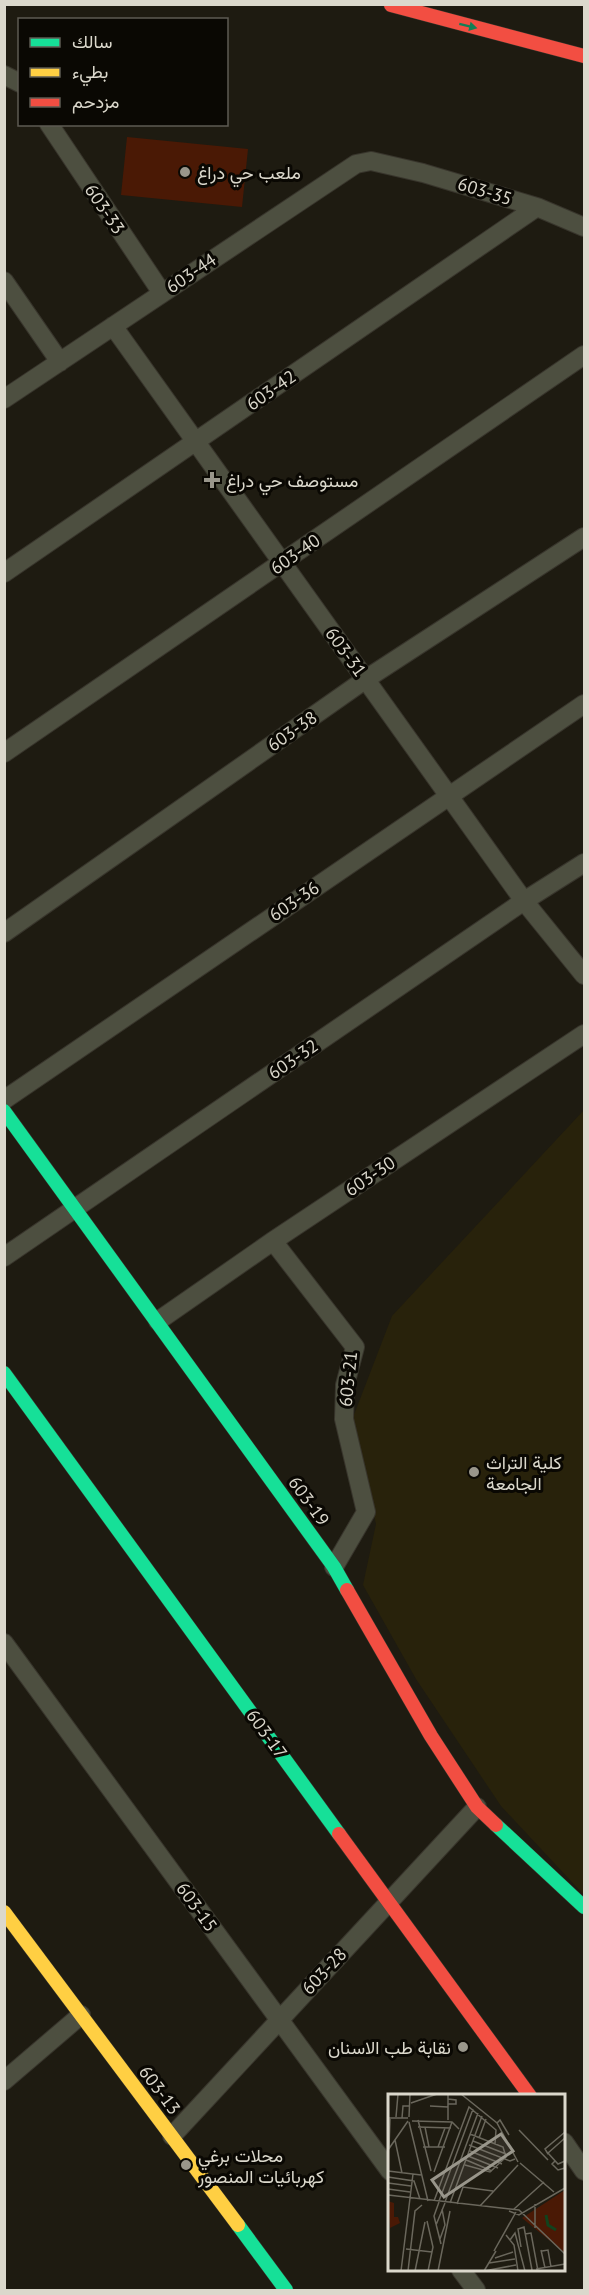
<svg xmlns="http://www.w3.org/2000/svg" width="589" height="2295" font-family="'PT Sans',Vazirmatn,sans-serif">
<style>
.built{fill:#28220b}
.green{fill:#4a1905}
.lines{fill:none;stroke-linecap:round;stroke-linejoin:round}
.street-casing{stroke:#38352c;stroke-width:20}
.fast-casing{stroke:#38352c;stroke-width:15}
.slow-casing{stroke:#38352c;stroke-width:15}
.jam-casing{stroke:#38352c;stroke-width:15}
.street{stroke:#4d4f40;stroke-width:18}
.fast{stroke:#16e098;stroke-width:14}
.slow{stroke:#ffcf43;stroke-width:14}
.jam{stroke:#f24e42;stroke-width:14}
.oneway{fill:#117f55}
.poi-dot{fill:#99968b;stroke:#0a0803;stroke-width:2}
.labels{text-anchor:middle;dominant-baseline:central;stroke-width:6;stroke-linejoin:round;paint-order:stroke}
.poi-label{font-size:18px;fill:#dbd8cc;stroke:#0a0803;text-anchor:start}
.street-label{font-size:18px;fill:#dbd8cc;stroke:#0a0803}
.inset-river{fill:none;stroke:#12421d;stroke-width:3}
.inset-road{fill:none;stroke:#6a675c;stroke-width:1.5}
.view{fill:#99968b;fill-opacity:0.15;stroke:#99968b;stroke-width:3}
.inset-edge{fill:none;stroke:#dbd8cc;stroke-width:3}
</style>
<rect width="100%" height="100%" fill="#1e1b11"/>
<!-- built -->
<path class="built" d="M 584,1110 L 584,1895 L 501,1806 L 416,1679 L 363,1585 L 376,1524 L 352,1420 L 392,1316 Z"/>
<!-- green -->
<path class="green" d="M 127,137 L 248,149 L 242,207 L 121,195 Z"/>
<g class="lines">
<defs>
<path id="street" d="M 4,75 L 20,83
M 49,124 L 162,293
M 4,281 L 60,362
M 113,326 L 524,901 L 584,975
M 4,399 L 356,164 L 371,161 L 423,173 L 537,207 L 584,227
M 4,573 L 537,207
M 4,753 L 584,355
M 4,933 L 366,679 L 584,537
M 4,1100 L 584,704
M 273,1241 L 355,1347 L 345,1385 L 344,1419 L 366,1512 L 334,1567
M 4,1257 L 524,901 L 584,863
M 158,1321 L 273,1241 L 584,1034
M 4,1643 L 390,2171
M 4,2081 L 81,2015
M 172,2136 L 477,1807
M 564,2142 L 584,2171
M 461,2270 L 476,2290"/>
<path id="fast" d="M 4,1111 L 334,1567 L 347,1590
M 4,1373 L 339,1834
M 496,1825 L 584,1907
M 238,2225 L 286,2290"/>
<path id="slow" d="M 4,1912 L 238,2225"/>
<path id="jam" d="M 391,5 L 584,56
M 347,1590 L 431,1736 L 477,1807 L 496,1825
M 339,1834 L 530,2096"/>
</defs>
<!-- street casing -->
<use href="#street" class="street-casing"/>
<!-- fast casing -->
<use href="#fast" class="fast-casing"/>
<!-- slow casing -->
<use href="#slow" class="slow-casing"/>
<!-- jam casing -->
<use href="#jam" class="jam-casing"/>
<!-- street -->
<use href="#street" class="street"/>
<!-- fast -->
<use href="#fast" class="fast"/>
<!-- slow -->
<use href="#slow" class="slow"/>
<!-- jam -->
<use href="#jam" class="jam"/>
</g>
<!-- one-way arrows -->
<defs><path id="oneway-solid" d="M-6-.8H1V-3.2L6.5 0L1 3.2V.8H-6Z" transform="scale(1.5)"/></defs>
<use class="oneway" href="#oneway-solid" transform="translate(468 26) rotate(14)"/>
<!-- markers -->
<g class="poi-dot">
<circle cx="185" cy="172" r="6"/>
<path d="M209 471h6v6h6v6h-6v6h-6v-6h-6v-6h6z"/>
<circle cx="474" cy="1472" r="6"/>
<circle cx="463" cy="2047" r="6"/>
<circle cx="186" cy="2165" r="6"/>
</g>
<g class="labels">
<!-- poi labels -->
<g class="poi-label">
<text x="197" y="172">ملعب حي دراغ</text>
<text x="226" y="480">مستوصف حي دراغ</text>
<text x="486" y="1462">كلية التراث<tspan x="486" dy="21">الجامعة</tspan></text>
<text x="451" y="2047" text-anchor="end">نقابة طب الاسنان</text>
<text x="198" y="2155">محلات برغي<tspan x="198" dy="21">كهربائيات المنصور</tspan></text>
</g>
<!-- street labels -->
<g class="street-label">
<text transform="translate(485 191) rotate(17)">603-35</text>
<text transform="translate(105 209) rotate(56)">603-33</text>
<text transform="translate(191 273) rotate(-34)">603-44</text>
<text transform="translate(271 390) rotate(-35)">603-42</text>
<text transform="translate(295 554) rotate(-35)">603-40</text>
<text transform="translate(346 652) rotate(54)">603-31</text>
<text transform="translate(292 731) rotate(-35)">603-38</text>
<text transform="translate(294 901) rotate(-34)">603-36</text>
<text transform="translate(293 1059) rotate(-34)">603-32</text>
<text transform="translate(370 1176) rotate(-34)">603-30</text>
<text transform="translate(348 1379) rotate(-84)">603-21</text>
<text transform="translate(309 1501) rotate(54)">603-19</text>
<text transform="translate(267 1734) rotate(54)">603-17</text>
<text transform="translate(197 1907) rotate(54)">603-15</text>
<text transform="translate(324 1971) rotate(-47)">603-28</text>
<text transform="translate(160 2090) rotate(53)">603-13</text>
</g>
</g>
<!-- overview -->
<g transform="translate(388 2094)">
<rect width="177" height="177" fill="#1e1b11"/>
<path d="M 177,96 L 177,159 L 134,124 ZM 0,107 L 6,109 L 6,123 L 10,123 L 12,129 L 2,134 Z" fill="#4a1905"/>
<path class="inset-river" d="M 158,121 L 160,131 L 168,136"/>
<path class="inset-road" d="M 73,0 L 109,29 L 130,68M 23,9 L 49,0M 60,10 L 68,10 L 68,6 L 60,5M 42,12 L 60,13M 8,23 L 10,0M 21,23 L 22,0M 0,24 L 20,24M 14,24 L 15,12 L 22,12M 30,26 L 43,77M 60,26 L 60,0M 24,27 L 64,28 L 71,35M 21,28 L 40,107M 109,29 L 112,26 L 121,41M 30,33 L 63,34M 37,33 L 41,53M 131,36 L 160,66M 91,44 L 98,25M 177,44 L 160,59 L 170,70 L 177,67M 7,46 L 14,79M 85,47 L 118,60M 81,51 L 122,67 L 127,65M 35,53 L 57,53M 50,53 L 57,34M 1,55 L 2,25M 0,56 L 20,27M 82,57 L 114,70M 160,60 L 157,55 L 177,38M 80,62 L 110,74M 76,65 L 104,77M 167,67 L 164,70 L 170,76 L 177,74M 132,69 L 166,98M 77,71 L 102,78 L 118,63 L 115,53 L 82,40M 0,77 L 33,81M 46,78 L 64,28M 0,83 L 26,87 L 32,105M 0,89 L 23,92M 0,95 L 22,98M 0,101 L 131,116 L 177,160M 46,107 L 81,13 L 108,36 L 107,50M 51,107 L 85,15M 51,108 L 46,122 L 53,150M 57,108 L 90,19M 62,109 L 94,22M 69,110 L 75,93 L 105,97M 147,110 L 147,134M 92,112 L 130,71M 126,115 L 156,88M 121,117 L 131,121 L 177,94M 39,127 L 45,153 L 40,177M 48,131 L 57,109M 137,140 L 143,139 L 150,177M 118,141 L 126,151 L 130,177M 52,145 L 57,131 L 54,115M 122,146 L 127,139 L 137,177M 133,153 L 130,135 L 136,133 L 144,176M 18,155 L 44,158M 153,156 L 157,174M 106,157 L 128,118M 154,157 L 160,156 L 163,173M 107,164 L 125,158M 101,169 L 127,165M 148,175 L 177,170M 13,177 L 25,80M 20,177 L 27,117 L 34,111M 27,177 L 37,128M 50,177 L 62,117M 96,177 L 128,171M 96,177 L 108,157"/>
<path class="view" d="M 113,40 L 125,57 L 56,103 L 44,86 Z"/>
<rect width="177" height="177" class="inset-edge"/>
</g>
<!-- border -->
<rect width="589" height="2295" fill="none" stroke="#dbd8cc" stroke-width="12"/>
<!-- legend -->
<rect x="18" y="18" width="210" height="108" fill="#0a0803" stroke="#5e5b53" stroke-width="1.5"/>
<rect x="30" y="38" width="30" height="9" fill="#16e098" stroke="#5e5b53" stroke-width="1.5"/>
<text x="72" y="48" font-size="18" fill="#dbd8cc">سالك</text>
<rect x="30" y="68" width="30" height="9" fill="#ffcf43" stroke="#5e5b53" stroke-width="1.5"/>
<text x="72" y="78" font-size="18" fill="#dbd8cc">بطيء</text>
<rect x="30" y="98" width="30" height="9" fill="#f24e42" stroke="#5e5b53" stroke-width="1.5"/>
<text x="72" y="108" font-size="18" fill="#dbd8cc">مزدحم</text>
</svg>
